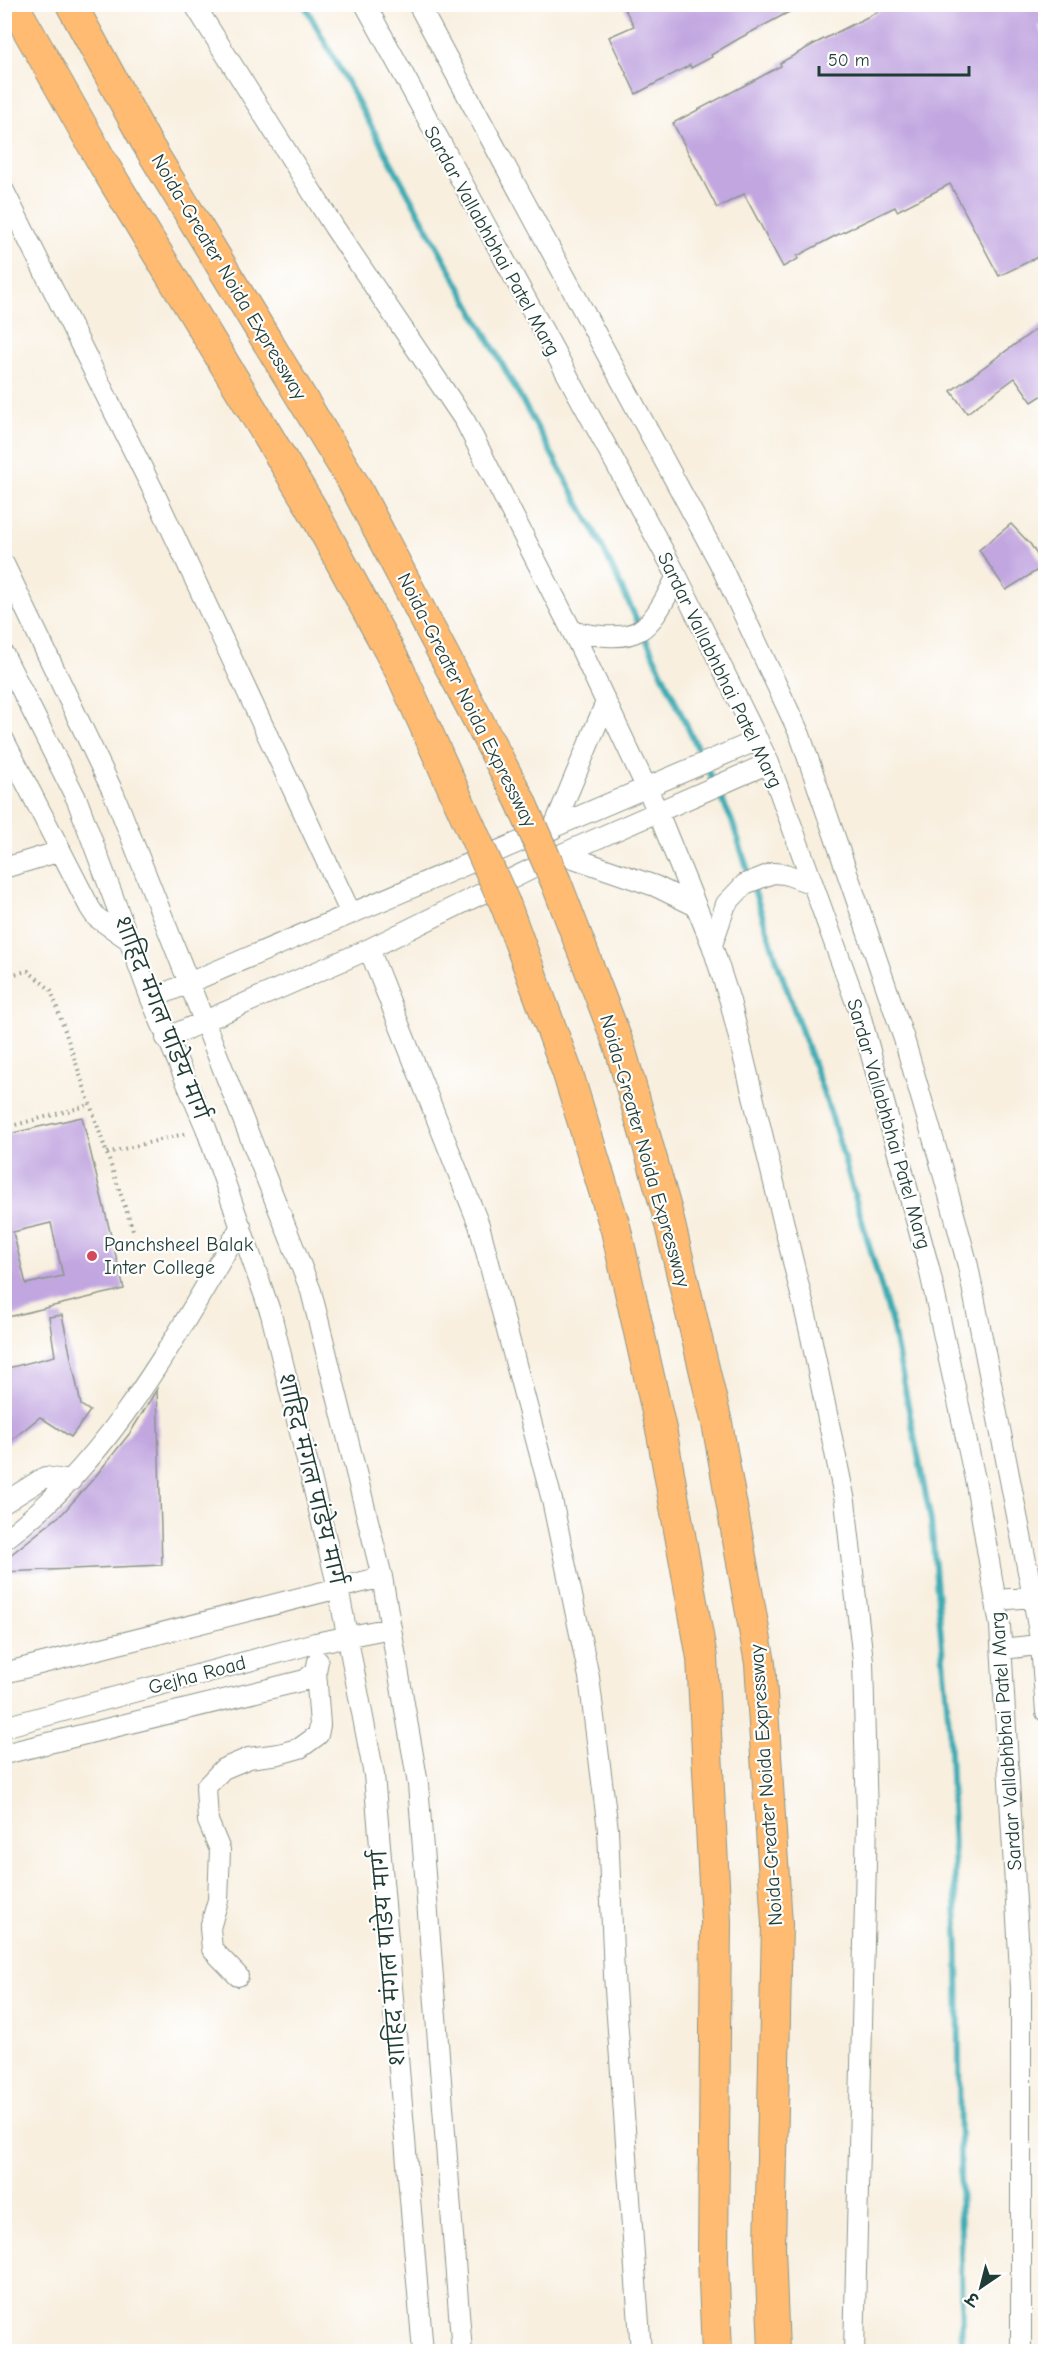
<svg xmlns="http://www.w3.org/2000/svg" width="1050" height="2356" font-family="'Comic Neue','Playpen Sans Deva',sans-serif">
<style>
.lines{fill:none;stroke-linecap:round;stroke-linejoin:round}
.stream{stroke:#3aabb4;stroke-width:6}
.building{fill:#c1a6e0;fill-rule:evenodd}
.minor-casing{stroke:#8c968a;stroke-width:22}
.highway-casing{stroke:#8c968a;stroke-width:32}
.path{stroke:#8c968a;stroke-width:4;stroke-dasharray:1.5 4.5;stroke-linecap:butt}
.minor{stroke:#fff;stroke-width:20}
.highway{stroke:#ffbb71;stroke-width:30}
.highway-bridge-casing{stroke:#8c968a;stroke-width:32;stroke-linecap:butt}
.highway-bridge{stroke:#ffbb71;stroke-width:30}
.poi-dot{fill:#d1495b;stroke:#fff;stroke-width:2}
.labels{text-anchor:middle;dominant-baseline:central;stroke-width:4.5;stroke-linejoin:round;paint-order:stroke}
.street-label{font-size:20px;fill:#1f3d34;stroke:#fff}
.poi-label{font-size:20px;fill:#1f3d34;stroke:#fff;text-anchor:start}
</style>
<rect width="100%" height="100%" fill="#fff"/>
<filter id="ink" filterUnits="userSpaceOnUse"><feTurbulence type="fractalNoise" baseFrequency=".0167" numOctaves="2"/><feDisplacementMap in="SourceGraphic" scale="12" xChannelSelector="R" yChannelSelector="G"/><feConvolveMatrix kernelMatrix="1 2 1 2 8 2 1 2 1" color-interpolation-filters="sRGB"/></filter>
<filter id="wash" filterUnits="userSpaceOnUse"><feTurbulence type="fractalNoise" baseFrequency=".008" numOctaves="4" result="noise"/><feDisplacementMap in="SourceGraphic" scale="24" xChannelSelector="R" yChannelSelector="G"/><feGaussianBlur stdDeviation="1.35" result="paint"/><feColorMatrix in="noise" values="0 0 0 0 0 0 0 0 0 0 0 0 0 0 0 0 0 1.4 0 .05"/><feComposite in="paint" operator="in"/></filter>
<g filter="url(#wash)">
<rect width="100%" height="100%" fill="#f8efdf"/>
<g class="lines">
<!-- stream -->
<path class="stream" d="M 304,4 L 599,540 L 732,821 L 778,964 L 831,1114 L 892,1324 L 931,1521 L 949,1727 L 958,1954 L 962,2352"/>
</g>
<g id="blocks">
<!-- building -->
<path class="building" d="M 622,4 L 804,4 L 740,38 L 711,55 L 712,57 L 691,68 L 690,65 L 636,94 L 609,37 L 634,26 Z
M 893,4 L 1046,4 L 1046,21 L 1039,27 L 1046,39 L 1046,253 L 999,276 L 950,184 L 897,211 L 895,207 L 835,236 L 797,256 L 798,259 L 783,267 L 744,194 L 717,208 L 673,123 L 781,66 L 780,63 L 814,44 Z
M 1046,322 L 1046,393 L 1032,402 L 1015,378 L 967,413 L 951,391 Z
M 1011,524 L 1031,545 L 1044,566 L 1006,590 L 979,550 Z
M 82,1117 L 124,1289 L 4,1318 L 4,1135 ZM 51,1223 L 63,1276 L 26,1284 L 13,1232 Z
M 62,1315 L 81,1405 L 90,1411 L 71,1437 L 40,1417 L 4,1446 L 4,1369 L 55,1356 L 49,1317 Z
M 157,1389 L 162,1565 L 4,1572 L 4,1560 L 63,1513 L 94,1478 L 130,1433 Z"/>
</g>
</g>
<g filter="url(#ink)">
<use href="#blocks" fill-opacity="0" stroke="#8c968a" stroke-width="1.5"/>
<g class="lines">
<defs>
<path id="minor" d="M 194,4 L 334,227 L 465,421 L 579,645 L 657,810 L 712,945 L 730,1001 L 810,1332 L 845,1501 L 863,1661 L 867,1820 L 854,2352
M 365,4 L 677,576 L 769,763 L 860,1014 L 929,1268 L 976,1484 L 1000,1626 L 1021,1988 L 1021,2352
M 418,4 L 719,562 L 800,735 L 904,1039 L 940,1162 L 968,1266 L 1033,1597 L 1041,1645 L 1046,1712
M 4,191 L 153,490 L 351,914
M 4,564 L 114,794 L 311,1291 L 382,1577 L 418,1784 L 462,2352
M 573,632 C 640,643 647,636 677,576
M 4,655 L 77,800 L 151,999 L 206,1128 L 271,1314 L 338,1588 L 374,1775 L 423,2352
M 4,740 L 90,908 L 96,917 L 129,940
M 553,829 L 606,702
M 562,854 L 655,886 L 696,906
M 4,868 L 61,851
M 712,945 L 726,904 L 745,884 L 773,873 L 785,874 L 813,884
M 369,949 L 479,1225 L 552,1500 L 589,1677 L 608,1830 L 614,1975 L 641,2352
M 151,999 L 758,740
M 166,1038 L 369,949 L 562,854 L 769,763
M 4,1503 L 45,1477 L 71,1481
M 4,1540 C 111,1460 174,1339 241,1226
M 997,1600 L 1045,1596
M 1003,1649 L 1046,1644
M 4,1673 L 382,1577
M 4,1727 L 315,1643 L 391,1628
M 4,1754 L 305,1680 L 316,1671 L 318,1661
M 238,1976 L 212,1949 L 210,1928 L 218,1900 L 220,1850 L 208,1821 L 206,1787 L 223,1769 L 249,1758 L 279,1754 L 300,1748 L 318,1735 L 320,1725 L 316,1671"/>
<path id="highway" d="M 13,4 L 104,165 L 311,507 L 399,669 L 470,826
M 71,4 L 146,142 L 354,484 L 520,800
M 556,882 L 620,1048 L 667,1212 L 717,1423 L 760,1663 L 777,1924 L 770,2248 L 774,2352
M 506,906 L 568,1074 L 616,1230 L 662,1434 L 702,1658 L 716,1921 L 713,2259 L 717,2352"/>
</defs>
<!-- minor casing -->
<use href="#minor" class="minor-casing"/>
<!-- highway casing -->
<use href="#highway" class="highway-casing"/>
<!-- path -->
<path class="path" d="M 4,976 L 28,971 L 51,990 L 134,1233
M 4,1128 L 90,1105
M 107,1153 L 188,1133"/>
<!-- minor -->
<use href="#minor" class="minor"/>
<!-- highway -->
<use href="#highway" class="highway"/>
<defs>
<path id="highway-bridge" d="M 520,800 L 556,882
M 470,826 L 506,906"/>
</defs>
<!-- highway-bridge casing -->
<use href="#highway-bridge" class="highway-bridge-casing"/>
<!-- highway-bridge -->
<use href="#highway-bridge" class="highway-bridge"/>
</g>
</g>
<!-- markers -->
<circle class="poi-dot" cx="92" cy="1256" r="6"/>
<g class="labels">
<!-- street labels -->
<g class="street-label">
<text transform="translate(492 241) rotate(61)">Sardar Vallabhbhai Patel Marg</text>
<text transform="translate(229 277) rotate(59)">Noida-Greater Noida Expressway</text>
<text transform="translate(720 670) rotate(64)">Sardar Vallabhbhai Patel Marg</text>
<text transform="translate(467 700) rotate(63)">Noida-Greater Noida Expressway</text>
<text transform="translate(161 1018) rotate(68)">शाहिद मंगल पांडेय मार्ग</text>
<text transform="translate(889 1124) rotate(74)">Sardar Vallabhbhai Patel Marg</text>
<text transform="translate(645 1151) rotate(74)">Noida-Greater Noida Expressway</text>
<text transform="translate(311 1479) rotate(76)">शाहिद मंगल पांडेय मार्ग</text>
<text transform="translate(197 1675) rotate(-15)">Gejha Road</text>
<text transform="translate(1006 1741) rotate(-94)">Sardar Vallabhbhai Patel Marg</text>
<text transform="translate(766 1785) rotate(-94)">Noida-Greater Noida Expressway</text>
<text transform="translate(389 1958) rotate(-95)">शाहिद मंगल पांडेय मार्ग</text>
</g>
<!-- poi labels -->
<g class="poi-label">
<text x="104" y="1244">Panchsheel Balak<tspan x="104" dy="23">Inter College</tspan></text>
</g>
</g>
<!-- margin -->
<rect width="1050" height="2356" fill="none" stroke="#fff" stroke-width="24"/>
<!-- north arrow -->
<g transform="translate(981 2287) rotate(215)" stroke="#ffffff" stroke-width="4.5" paint-order="stroke">
<path d="M0-4.5L10 22L0 15L-10 22Z" fill="#1f3d34"/>
<text y="-9" font-size="16" font-weight="bold" text-anchor="middle" fill="#1f3d34">उ</text>
</g>
<!-- scale -->
<path d="M819 66v9h150v-9" fill="none" stroke="#1f3d34" stroke-width="3"/>
<text x="828" y="66" font-size="18" fill="#1f3d34" stroke="#ffffff" stroke-width="4.5" paint-order="stroke">50 m</text>
</svg>
